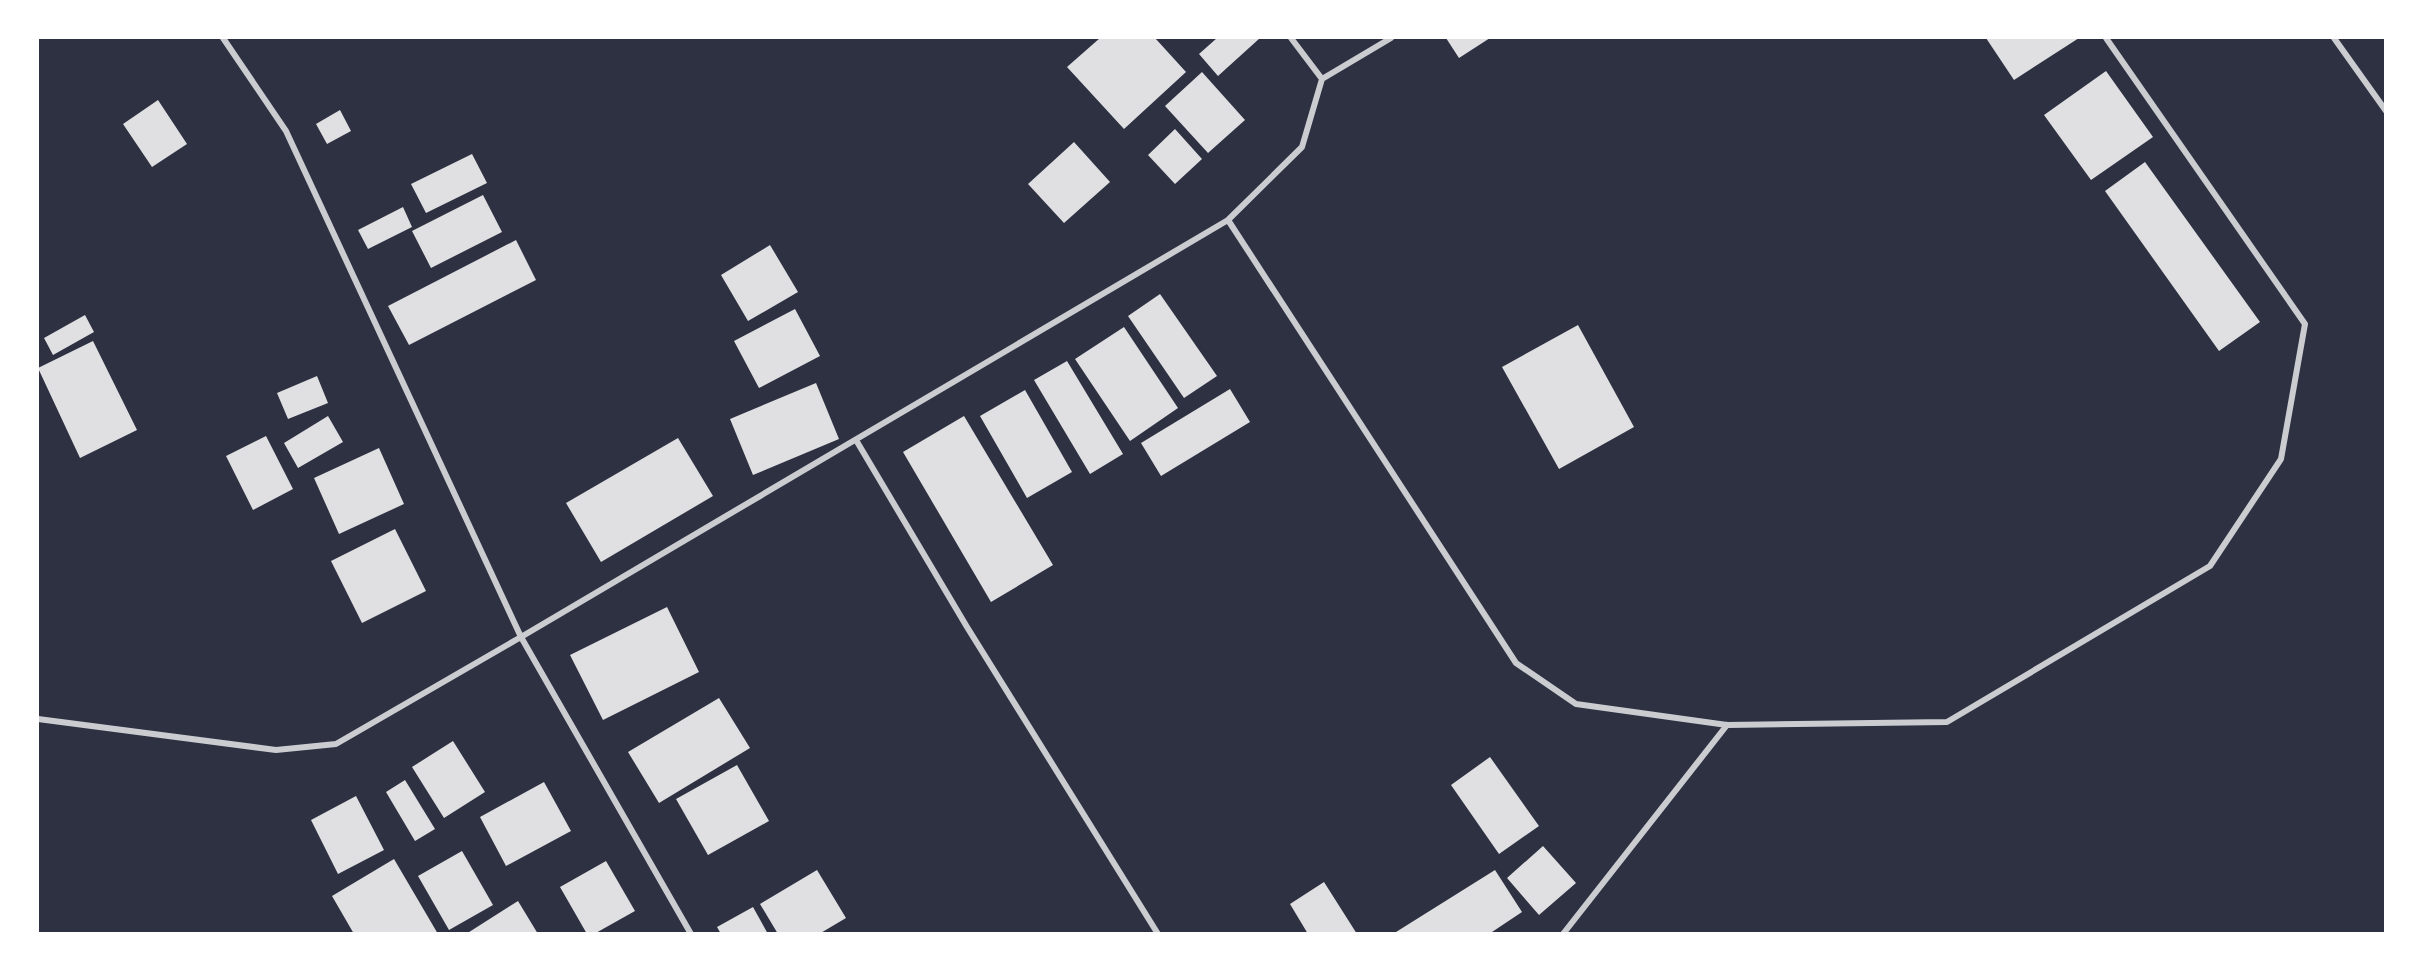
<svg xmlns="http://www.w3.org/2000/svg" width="2423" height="971" font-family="Inter,sans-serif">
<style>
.building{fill:#e0e0e3}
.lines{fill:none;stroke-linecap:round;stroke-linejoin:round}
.minor{stroke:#caccd0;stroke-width:6}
</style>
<rect width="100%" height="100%" fill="#2d3142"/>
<!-- building -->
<path class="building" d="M 1100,38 L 1155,38 L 1186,72 L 1124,129 L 1067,67 Z
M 1217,38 L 1260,38 L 1218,76 L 1199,54 Z
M 1446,38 L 1490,38 L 1459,58 Z
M 1986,38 L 2079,38 L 2014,80 Z
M 2106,71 L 2153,137 L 2091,180 L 2044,115 Z
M 1202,72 L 1245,120 L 1208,153 L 1165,106 Z
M 158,100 L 187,144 L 152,167 L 123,124 Z
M 340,110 L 351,131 L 327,144 L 316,124 Z
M 1175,129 L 1202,159 L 1175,184 L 1148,155 Z
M 1074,142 L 1110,182 L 1064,223 L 1028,184 Z
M 472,154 L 487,183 L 426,213 L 411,184 Z
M 2145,162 L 2260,322 L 2219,351 L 2105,191 Z
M 483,195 L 502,232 L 431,268 L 412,231 Z
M 403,207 L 412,227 L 368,249 L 358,230 Z
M 516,240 L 536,280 L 409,345 L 388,306 Z
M 770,245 L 798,292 L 748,321 L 721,275 Z
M 1160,294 L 1217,376 L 1184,398 L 1128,316 Z
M 795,309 L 820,356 L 759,388 L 734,341 Z
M 85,315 L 94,332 L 53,355 L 44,338 Z
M 1578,325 L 1634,427 L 1559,469 L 1502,367 Z
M 1124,327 L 1178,408 L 1130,441 L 1075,359 Z
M 93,341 L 137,430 L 80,458 L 38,368 Z
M 1067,361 L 1123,454 L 1090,474 L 1034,380 Z
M 317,376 L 328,403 L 288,419 L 277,393 Z
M 816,383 L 839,439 L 753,475 L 730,419 Z
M 1230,389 L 1250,422 L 1161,476 L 1141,443 Z
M 1025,390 L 1072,472 L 1027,498 L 980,416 Z
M 328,416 L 343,442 L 298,468 L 284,443 Z
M 964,416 L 1053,565 L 991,602 L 903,452 Z
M 266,436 L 293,489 L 253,510 L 226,456 Z
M 678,438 L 713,496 L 601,562 L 566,503 Z
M 379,448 L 404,504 L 339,534 L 314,478 Z
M 395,529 L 426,591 L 362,623 L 331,561 Z
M 667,607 L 699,672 L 603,720 L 570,655 Z
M 719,698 L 750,748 L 659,803 L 628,752 Z
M 453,741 L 485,792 L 444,818 L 412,767 Z
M 1490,757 L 1539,826 L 1499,854 L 1451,785 Z
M 737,765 L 769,821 L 708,855 L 676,799 Z
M 405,780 L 435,829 L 415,841 L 386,792 Z
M 544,782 L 571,831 L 506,866 L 480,817 Z
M 356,796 L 384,850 L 338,874 L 311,820 Z
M 1543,846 L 1576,883 L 1539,915 L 1507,878 Z
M 462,851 L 493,905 L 449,930 L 418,876 Z
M 394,859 L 438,934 L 354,934 L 332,896 Z
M 606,861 L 635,911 L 594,934 L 587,934 L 560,887 Z
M 817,870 L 846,918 L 819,934 L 778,934 L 760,904 Z
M 1495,870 L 1522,912 L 1489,934 L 1396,932 Z
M 1324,882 L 1357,934 L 1308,934 L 1290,904 Z
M 518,901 L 538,934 L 466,934 Z
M 753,907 L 768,934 L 721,934 L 717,927 Z"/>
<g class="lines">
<!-- minor -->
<path class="minor" d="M 223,38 L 286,131 L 521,637 L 1228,220 L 1302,147 L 1322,79 L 1391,38
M 1291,38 L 1322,79
M 2334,38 L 2386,111
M 1228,220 L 1516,663 L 1576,704 L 1727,725 L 1947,722 L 2210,566 L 2281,459 L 2305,324 L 2106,38
M 856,440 L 967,627 L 1158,934
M 38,719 L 276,750 L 336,744 L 521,637 L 691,934
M 1563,934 L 1727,725"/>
</g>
<!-- border -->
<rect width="2423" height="971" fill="none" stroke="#ffffff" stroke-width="78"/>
</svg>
